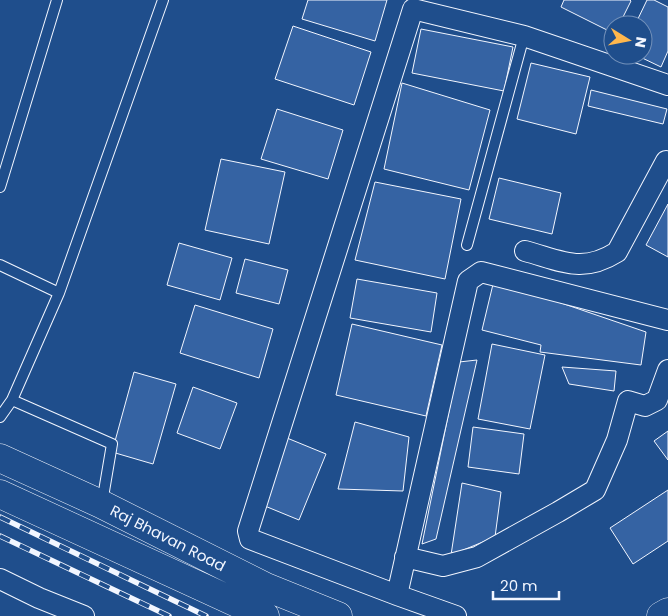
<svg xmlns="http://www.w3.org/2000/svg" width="668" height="616" font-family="Poppins,sans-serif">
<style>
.building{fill:#3563a3;stroke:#f2f6ff}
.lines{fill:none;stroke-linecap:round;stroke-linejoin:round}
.lane-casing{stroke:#f2f6ff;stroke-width:12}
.street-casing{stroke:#f2f6ff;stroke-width:22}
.secondary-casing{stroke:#f2f6ff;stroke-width:29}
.lane{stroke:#1f4e8c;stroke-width:10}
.street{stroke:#1f4e8c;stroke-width:20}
.secondary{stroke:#1f4e8c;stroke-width:28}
.rail-casing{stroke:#f2f6ff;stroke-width:5.5}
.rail{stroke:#1f4e8c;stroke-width:4;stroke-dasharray:11;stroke-linecap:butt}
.labels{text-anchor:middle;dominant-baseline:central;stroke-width:4;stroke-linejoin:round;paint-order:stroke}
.street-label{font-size:15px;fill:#f2f6ff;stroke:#1f4e8c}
</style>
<rect width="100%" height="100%" fill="#1f4e8c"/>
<!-- building -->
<path class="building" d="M 308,0 L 387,0 L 375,41 L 302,19 Z
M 564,0 L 630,0 L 631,1 L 619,25 L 613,25 L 613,33 L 561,7 Z
M 647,0 L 654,0 L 668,7 L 668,51 L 661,67 L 636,55 L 643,55 L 643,25 L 635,25 Z
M 293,26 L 371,52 L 354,105 L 275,79 Z
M 421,29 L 513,47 L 504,91 L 412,73 Z
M 531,63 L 590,77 L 576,134 L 517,119 Z
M 402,83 L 490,110 L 469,190 L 384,169 Z
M 591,90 L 667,109 L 663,124 L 588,106 Z
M 277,109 L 343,130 L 328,179 L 261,159 Z
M 221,159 L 285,172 L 269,244 L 205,230 Z
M 499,178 L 561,193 L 552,234 L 489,219 Z
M 375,182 L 461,199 L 445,279 L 355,260 Z
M 668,204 L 668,257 L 646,245 Z
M 179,243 L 232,258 L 220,300 L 167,285 Z
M 245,259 L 288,270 L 279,304 L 236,293 Z
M 357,279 L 437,293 L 431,332 L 350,318 Z
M 494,280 L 646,332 L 641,365 L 540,352 L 541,345 L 482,330 Z
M 195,305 L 273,329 L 259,378 L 180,353 Z
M 352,324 L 442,345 L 426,416 L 336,395 Z
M 492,344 L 545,355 L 530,429 L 478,419 Z
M 477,360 L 436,539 L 422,544 L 459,362 Z
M 562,367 L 616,371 L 614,391 L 569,384 Z
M 134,372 L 176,384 L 153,464 L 112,452 Z
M 193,387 L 237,403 L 220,449 L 177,433 Z
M 355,422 L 409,437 L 403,491 L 338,489 Z
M 473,427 L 524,434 L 519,474 L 468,467 Z
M 668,431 L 668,460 L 654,441 Z
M 287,438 L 326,454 L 299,520 L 260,504 Z
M 462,483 L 501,492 L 495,537 L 451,555 Z
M 668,490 L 668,541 L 633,564 L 610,528 Z"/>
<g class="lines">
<defs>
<path id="lane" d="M 0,187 L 57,0
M 467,245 L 524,36
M 0,265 L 59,293 L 12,400 L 112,444 L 102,503
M 59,293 L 163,0
M 0,417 L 12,400"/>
<path id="street" d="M 525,251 C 562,261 582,274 617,252 L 666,161
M 405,557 L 443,566 L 477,557 L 558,512 L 595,490 L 617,440 L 628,401 L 645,406 L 657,400 L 668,370
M 0,579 L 39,598 L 84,616
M 397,595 L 468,281 L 481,272 L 668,320
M 456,616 L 397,595 L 250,539 L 248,531 L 413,9 L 524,36 L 668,85"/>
<path id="secondary" d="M 0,458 L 101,504 L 266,587 L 338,616
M 0,494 L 265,616
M 661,616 L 668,612"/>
</defs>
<!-- lane casing -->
<use href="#lane" class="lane-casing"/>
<!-- street casing -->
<use href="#street" class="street-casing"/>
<!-- secondary casing -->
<use href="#secondary" class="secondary-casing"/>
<!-- lane -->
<use href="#lane" class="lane"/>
<!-- street -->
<use href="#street" class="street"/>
<!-- secondary -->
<use href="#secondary" class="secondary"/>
<defs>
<path id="rail" d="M 0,517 L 206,616
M 0,536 L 169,616"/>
</defs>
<!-- rail casing -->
<use href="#rail" class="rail-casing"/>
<!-- rail -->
<use href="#rail" class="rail"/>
</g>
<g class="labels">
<!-- street labels -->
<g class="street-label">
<text transform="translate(168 538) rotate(27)">Raj Bhavan Road</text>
</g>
</g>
<!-- north arrow -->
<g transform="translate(628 40) rotate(100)"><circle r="24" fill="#1f4e8c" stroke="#7391ba"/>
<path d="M0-4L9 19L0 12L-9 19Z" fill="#ffb74d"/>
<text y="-8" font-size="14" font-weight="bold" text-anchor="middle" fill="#f2f6ff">N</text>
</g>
<!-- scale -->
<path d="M493 591v8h66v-8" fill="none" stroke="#f2f6ff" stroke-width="2.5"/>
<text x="500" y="591" font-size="15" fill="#f2f6ff" stroke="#1f4e8c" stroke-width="4" paint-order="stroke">20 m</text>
</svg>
